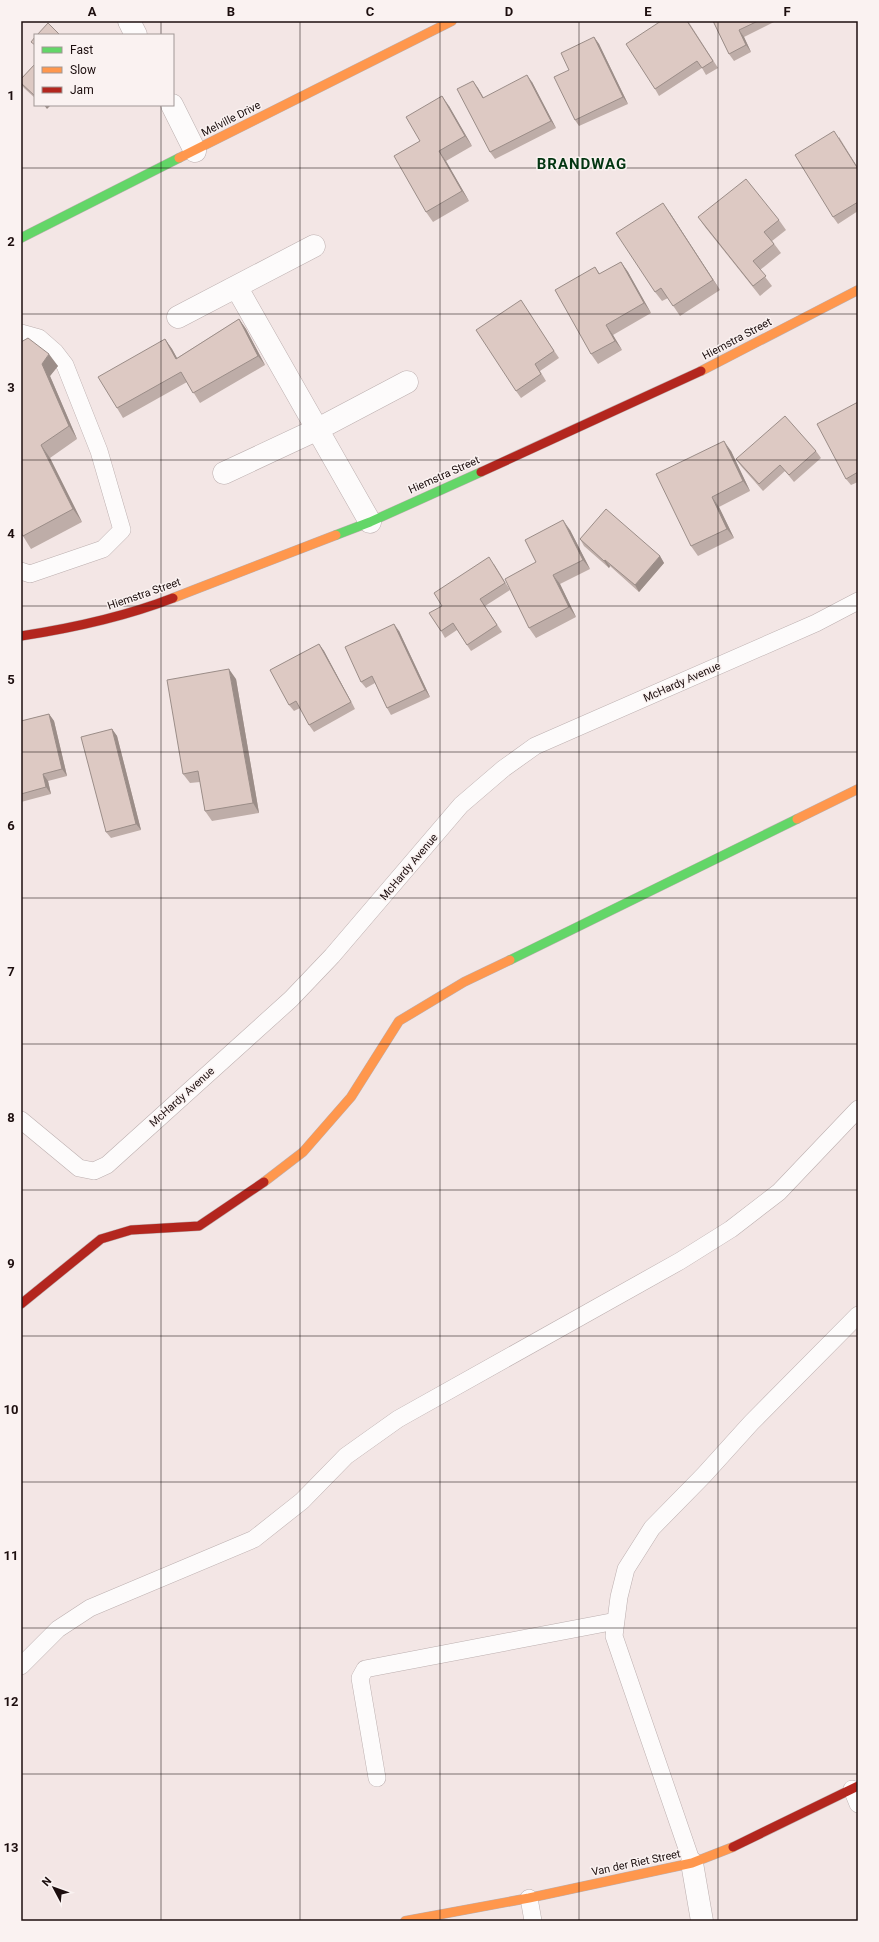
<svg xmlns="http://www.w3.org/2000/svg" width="879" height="1942" font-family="Roboto,sans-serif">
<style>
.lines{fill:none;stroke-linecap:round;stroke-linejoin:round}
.lane-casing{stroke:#bcafaf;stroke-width:18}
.street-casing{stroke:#bcafaf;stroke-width:23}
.fast-casing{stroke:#bcafaf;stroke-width:10}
.slow-casing{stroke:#bcafaf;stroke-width:10}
.jam-casing{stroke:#bcafaf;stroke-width:10}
.lane{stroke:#fdfbfb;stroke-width:17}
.street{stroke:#fdfbfb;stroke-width:22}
.fast{stroke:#63d668;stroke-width:9}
.slow{stroke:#ff974d;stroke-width:9}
.jam{stroke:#b3261e;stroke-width:9}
.wall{fill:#beada8}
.shaded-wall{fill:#9b8d88}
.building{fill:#ddc9c3;stroke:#9b8d88}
.grid{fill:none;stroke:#1c0e0e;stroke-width:1;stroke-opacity:0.55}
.labels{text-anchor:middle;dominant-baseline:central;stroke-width:3;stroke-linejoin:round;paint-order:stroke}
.street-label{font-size:11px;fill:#1c0e0e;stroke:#faf2f1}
.district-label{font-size:15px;font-weight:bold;letter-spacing:1px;fill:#043612;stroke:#faf2f1}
.neatline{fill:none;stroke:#1c0e0e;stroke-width:1.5}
.grid-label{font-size:13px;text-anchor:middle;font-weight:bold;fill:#1c0e0e}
</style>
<rect width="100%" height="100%" fill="#f3e6e5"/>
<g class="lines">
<defs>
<path id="lane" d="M 21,333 L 39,338 L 55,352 L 65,365 L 99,451 L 122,530 L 103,549 L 30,574 L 21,571
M 21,1120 L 79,1168 L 94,1171 L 107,1165 L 291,999 L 332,956 L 461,805 L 503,769 L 535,746 L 816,623 L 858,601
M 21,1666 L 58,1629 L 90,1608 L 254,1539 L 302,1501 L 346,1456 L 398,1419 L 680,1261 L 731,1229 L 779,1192 L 858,1109
M 377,1778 L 360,1678 L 365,1669 L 616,1621
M 852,1789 L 858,1804
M 692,1863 L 614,1636 L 619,1597 L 626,1569 L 652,1528 L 704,1475 L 751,1423 L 858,1315
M 529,1898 L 533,1921"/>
<path id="street" d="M 129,21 L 136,35
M 172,105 L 195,151
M 237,288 L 370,522
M 178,317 L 314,246
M 224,473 L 318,429 L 407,382
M 692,1863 L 702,1921"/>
<path id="fast" d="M 21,238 L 179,158
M 336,535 L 370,522 L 481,472
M 510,960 L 797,819"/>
<path id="slow" d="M 179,158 L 452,21
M 701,371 L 858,290
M 173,598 L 336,535
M 797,819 L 858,789
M 264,1182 L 303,1152 L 351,1097 L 399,1021 L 464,982 L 510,960
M 405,1921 L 529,1898 L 692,1863 L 733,1847"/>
<path id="jam" d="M 481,472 L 701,371
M 21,636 C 73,628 124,617 173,598
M 21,1304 L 101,1239 L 131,1230 L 199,1226 L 264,1182
M 733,1847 L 858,1786"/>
</defs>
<!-- lane casing -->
<use href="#lane" class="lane-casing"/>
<!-- street casing -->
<use href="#street" class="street-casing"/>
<!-- fast casing -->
<use href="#fast" class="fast-casing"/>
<!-- slow casing -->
<use href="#slow" class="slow-casing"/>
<!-- jam casing -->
<use href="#jam" class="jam-casing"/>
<!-- lane -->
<use href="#lane" class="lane"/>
<!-- street -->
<use href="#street" class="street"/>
<!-- fast -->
<use href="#fast" class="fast"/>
<!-- slow -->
<use href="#slow" class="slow"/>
<!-- jam -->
<use href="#jam" class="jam"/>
</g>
<!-- wall -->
<path class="wall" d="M 661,21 L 688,21 L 718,68 L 706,75 L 702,68 L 659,96 L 655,89 Z
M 713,21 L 776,21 L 744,37 L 751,52 L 734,61 L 729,54 Z
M 594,37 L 599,44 L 628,104 L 579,126 L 575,120 L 569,70 Z
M 35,64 L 35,98 L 24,88 L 21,84 L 21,79 Z
M 532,82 L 556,128 L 495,159 L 490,152 L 478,88 L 484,98 Z
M 449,106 L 472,146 L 446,161 L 469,201 L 433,222 L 426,212 L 420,141 Z
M 839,137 L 858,168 L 858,211 L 838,224 L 833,217 Z
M 670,213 L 720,290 L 680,316 L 668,298 L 662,301 L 655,292 Z
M 698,217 L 779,220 L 786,230 L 772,241 L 781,253 L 760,270 L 772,286 L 760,296 L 705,227 Z
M 621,262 L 628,272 L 651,313 L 613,335 L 622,350 L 598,364 L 591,354 L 595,267 L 600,274 Z
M 525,307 L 559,358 L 540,371 L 546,381 L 521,398 L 516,391 Z
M 239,319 L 246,329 L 265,365 L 200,403 L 187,382 L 123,418 L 117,408 L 165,339 L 172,349 L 177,358 Z
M 21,342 L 58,366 L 50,376 L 77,439 L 50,458 L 82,522 L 31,549 L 23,536 Z
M 858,402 L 858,482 L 851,485 L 846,479 Z
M 731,451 L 750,491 L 719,507 L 734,538 L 698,556 L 691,546 Z
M 816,451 L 821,458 L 794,482 L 785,471 L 763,491 L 741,466 L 736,459 Z
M 570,530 L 590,569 L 560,584 L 576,617 L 536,638 L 529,628 L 536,562 Z
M 580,539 L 660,556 L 664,563 L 639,592 L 610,566 L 609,568 L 584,546 Z
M 494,564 L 510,590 L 485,606 L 502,632 L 471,651 L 457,630 L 445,638 L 441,631 L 442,606 Z
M 399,631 L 430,697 L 391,715 L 387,708 L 375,683 L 366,688 L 361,682 Z
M 319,644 L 324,651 L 355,709 L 314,732 L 309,725 L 300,708 L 294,711 L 289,705 Z
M 236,679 L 259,813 L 212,821 L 205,811 L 200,782 L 190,783 L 183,774 Z
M 49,714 L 54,721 L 67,776 L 48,781 L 51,794 L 21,802 L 21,721 Z
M 112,729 L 117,736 L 141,830 L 111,838 L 106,832 Z"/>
<!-- shaded-wall -->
<path class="shaded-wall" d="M 739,30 L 744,37 L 751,52 L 746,45 Z
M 594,37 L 599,44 L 628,104 L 623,97 Z
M 527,75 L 532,82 L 556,128 L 551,121 Z
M 473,81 L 478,88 L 487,105 L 483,98 Z
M 442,96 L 449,106 L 472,146 L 465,136 Z
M 44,105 L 51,105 L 47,109 Z
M 834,131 L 858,168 L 858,169 Z
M 439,151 L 446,161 L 469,201 L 462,191 Z
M 663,203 L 670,213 L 720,290 L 713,280 Z
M 621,262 L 628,272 L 651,313 L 644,303 Z
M 239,319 L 246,329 L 265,365 L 258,356 Z
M 606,325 L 613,335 L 622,350 L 615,341 Z
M 165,339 L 172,349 L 183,369 L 176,359 Z
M 49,354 L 58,366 L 50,376 L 77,439 L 69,426 L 42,364 Z
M 724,441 L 731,451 L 750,491 L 743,481 Z
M 41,445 L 50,458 L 82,522 L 73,509 Z
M 712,497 L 719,507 L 734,538 L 727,529 Z
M 563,520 L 570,530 L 590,569 L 583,560 Z
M 660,556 L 664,563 L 639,592 L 635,585 Z
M 605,560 L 610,566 L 609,568 L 604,561 Z
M 553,575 L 560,584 L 576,617 L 569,607 Z
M 394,624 L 399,631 L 430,697 L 425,690 Z
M 319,644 L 324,651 L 355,709 L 351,702 Z
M 229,669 L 236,679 L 259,813 L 253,803 Z
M 49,714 L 54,721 L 67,776 L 62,769 Z
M 112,729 L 117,736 L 141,830 L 136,824 Z
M 43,774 L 48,781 L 51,794 L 46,787 Z"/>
<!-- building -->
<path class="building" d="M 661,21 L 687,21 L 713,61 L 702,68 L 697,61 L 655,89 L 626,44 Z
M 713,21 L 758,21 L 739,30 L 746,45 L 729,54 Z
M 48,23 L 60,35 L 37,35 Z
M 35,37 L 35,45 L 31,42 Z
M 594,37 L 623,97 L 575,120 L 554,77 L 569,70 L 561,53 Z
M 35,64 L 35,96 L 21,83 L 21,79 Z
M 527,75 L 551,121 L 490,152 L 457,89 L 473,81 L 483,98 Z
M 442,96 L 465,136 L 439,151 L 462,191 L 426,212 L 394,156 L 420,141 L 406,117 Z
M 834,131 L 858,169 L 858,202 L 833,217 L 795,155 Z
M 746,179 L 779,220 L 764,232 L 774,244 L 753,261 L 766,276 L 753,286 L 698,217 Z
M 663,203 L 713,280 L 673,306 L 661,288 L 655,292 L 616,233 Z
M 621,262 L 644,303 L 606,325 L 615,341 L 591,354 L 555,290 L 595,267 L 599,274 Z
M 521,300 L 554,351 L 535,364 L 541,374 L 516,391 L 476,330 Z
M 239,319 L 258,356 L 193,393 L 181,372 L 117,408 L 98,377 L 165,339 L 176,359 Z
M 28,338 L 49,354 L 42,364 L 69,426 L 41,445 L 73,509 L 23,536 L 21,533 L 21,342 Z
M 858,402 L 858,472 L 846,479 L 817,424 Z
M 785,416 L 816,451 L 789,475 L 780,465 L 759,484 L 736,459 Z
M 724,441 L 743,481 L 712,497 L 727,529 L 691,546 L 656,474 Z
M 606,509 L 660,556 L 635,585 L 605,560 L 604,561 L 580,539 Z
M 563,520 L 583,560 L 553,575 L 569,607 L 529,628 L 505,579 L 536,562 L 525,540 Z
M 489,557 L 505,583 L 480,599 L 497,625 L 467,645 L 453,623 L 441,631 L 429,613 L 442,606 L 434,593 Z
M 394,624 L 425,690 L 387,708 L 372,676 L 361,682 L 345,647 Z
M 319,644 L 351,702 L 309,725 L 296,701 L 289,705 L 270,670 Z
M 229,669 L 253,803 L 205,811 L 198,771 L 183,774 L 167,680 Z
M 49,714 L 62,769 L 43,774 L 46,787 L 21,794 L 21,721 Z
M 112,729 L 136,824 L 106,832 L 81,737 Z"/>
<!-- grid -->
<path class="grid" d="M 161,21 L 161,35M 300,21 L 300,1921M 440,21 L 440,1921M 579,21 L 579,1921M 718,21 L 718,1921M 161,105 L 161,1921M 21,168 L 858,168M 21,314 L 858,314M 21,460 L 858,460M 21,606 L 858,606M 21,752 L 858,752M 21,898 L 858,898M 21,1044 L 858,1044M 21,1190 L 858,1190M 21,1336 L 858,1336M 21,1482 L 858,1482M 21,1628 L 858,1628M 21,1774 L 858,1774"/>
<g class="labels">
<!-- street labels -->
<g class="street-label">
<text transform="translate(231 119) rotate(-27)">Melville Drive</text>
<text transform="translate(737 339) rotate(-28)">Hiemstra Street</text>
<text transform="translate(444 475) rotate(-24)">Hiemstra Street</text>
<text transform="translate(144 594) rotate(-19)">Hiemstra Street</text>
<text transform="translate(682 682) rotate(-24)">McHardy Avenue</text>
<text transform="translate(409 867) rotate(-50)">McHardy Avenue</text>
<text transform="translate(182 1097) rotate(-42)">McHardy Avenue</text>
<text transform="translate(636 1863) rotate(-12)">Van der Riet Street</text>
</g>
<!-- district labels -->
<g class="district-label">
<text x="582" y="164">BRANDWAG</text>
</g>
</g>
<!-- border -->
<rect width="879" height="1942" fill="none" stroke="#faf2f1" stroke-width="44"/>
<!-- legend -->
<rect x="34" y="34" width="140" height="72" fill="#faf2f1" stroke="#a19796"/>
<rect x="42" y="47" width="20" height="6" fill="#63d668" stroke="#a19796"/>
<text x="70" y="54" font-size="12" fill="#1c0e0e">Fast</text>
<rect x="42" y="67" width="20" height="6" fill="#ff974d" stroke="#a19796"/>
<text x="70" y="74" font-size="12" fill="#1c0e0e">Slow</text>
<rect x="42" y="87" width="20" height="6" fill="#b3261e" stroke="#a19796"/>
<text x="70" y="94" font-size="12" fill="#1c0e0e">Jam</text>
<!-- north arrow -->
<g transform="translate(54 1888) rotate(311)" stroke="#faf2f1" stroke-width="3" paint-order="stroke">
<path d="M0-3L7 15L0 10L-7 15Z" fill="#1c0e0e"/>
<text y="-6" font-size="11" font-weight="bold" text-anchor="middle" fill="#1c0e0e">N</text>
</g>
<rect x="22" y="22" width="835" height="1898" class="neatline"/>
<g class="grid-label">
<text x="92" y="16">A</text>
<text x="231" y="16">B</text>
<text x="370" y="16">C</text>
<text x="509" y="16">D</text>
<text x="648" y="16">E</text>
<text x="787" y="16">F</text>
<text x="11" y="100">1</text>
<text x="11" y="246">2</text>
<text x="11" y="392">3</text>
<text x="11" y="538">4</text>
<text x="11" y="684">5</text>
<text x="11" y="830">6</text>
<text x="11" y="976">7</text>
<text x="11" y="1122">8</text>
<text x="11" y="1268">9</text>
<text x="11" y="1414">10</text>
<text x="11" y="1560">11</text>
<text x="11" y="1706">12</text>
<text x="11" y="1852">13</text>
</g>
</svg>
